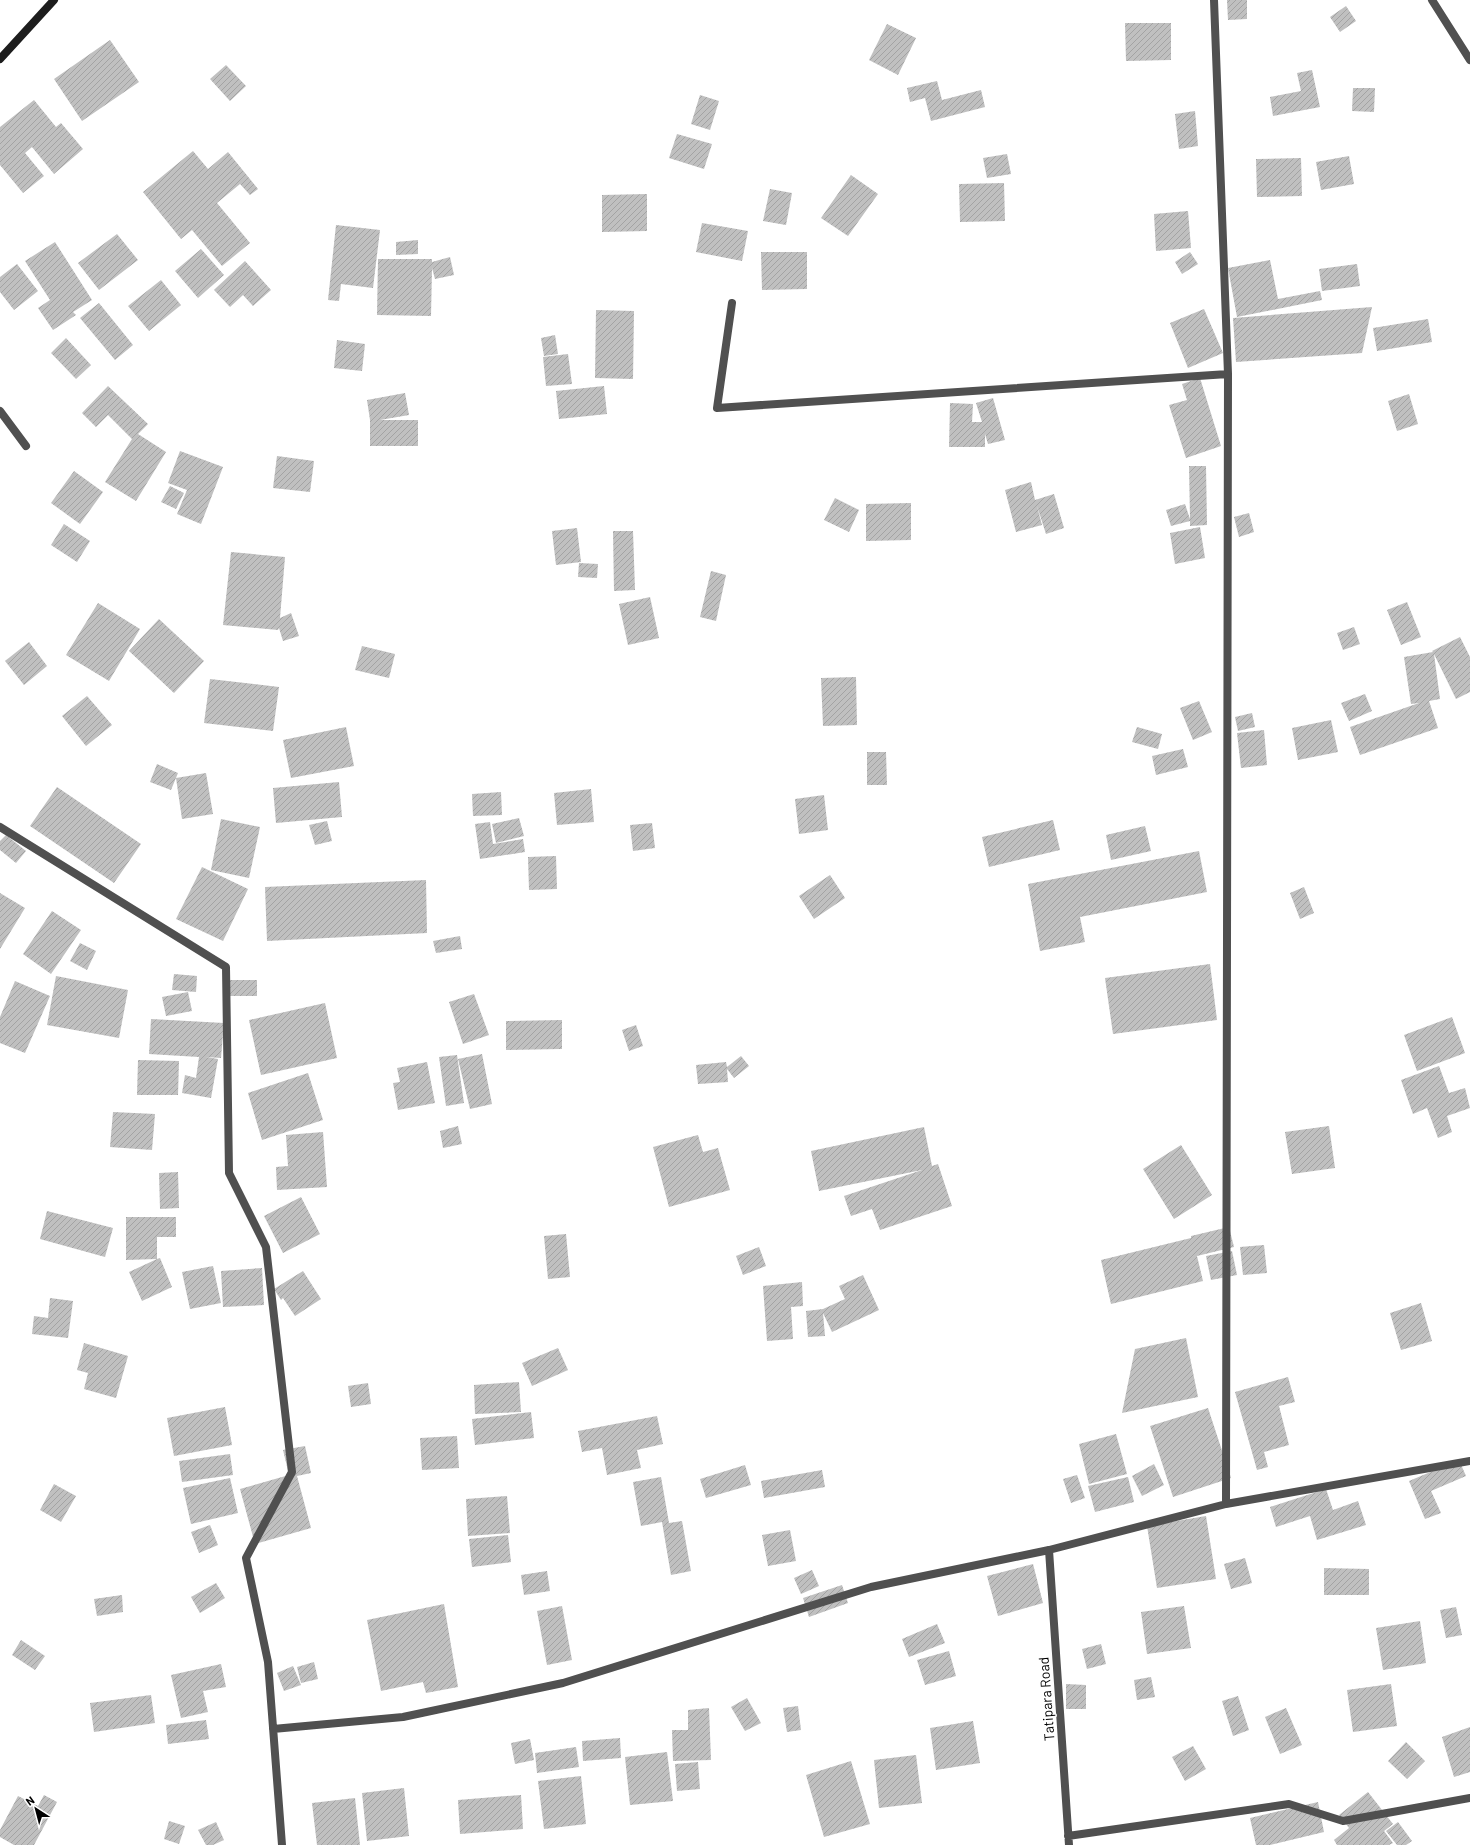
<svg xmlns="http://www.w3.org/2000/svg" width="1470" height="1845" font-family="Barlow,sans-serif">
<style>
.building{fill:url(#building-hatch)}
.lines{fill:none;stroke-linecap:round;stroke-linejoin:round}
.street{stroke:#505050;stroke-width:8}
.secondary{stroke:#1d1d1d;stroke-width:8}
.labels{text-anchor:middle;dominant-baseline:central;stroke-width:3;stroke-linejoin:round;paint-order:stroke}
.street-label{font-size:14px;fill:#000;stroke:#fff}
</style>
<defs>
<pattern id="building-hatch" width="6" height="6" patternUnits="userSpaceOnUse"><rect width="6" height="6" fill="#c0c0c0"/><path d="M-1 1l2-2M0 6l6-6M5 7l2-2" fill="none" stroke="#a3a3a3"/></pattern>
</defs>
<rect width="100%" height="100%" fill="#fff"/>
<!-- building -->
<path class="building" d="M 1227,0 L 1247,0 L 1247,19 L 1228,20 Z
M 1346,6 L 1356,21 L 1340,32 L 1330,17 Z
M 1125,23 L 1171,23 L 1171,60 L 1126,61 Z
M 887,24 L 916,38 L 898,75 L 869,60 Z
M 110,40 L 139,82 L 82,121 L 54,79 Z
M 226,65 L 246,86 L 230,101 L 210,79 Z
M 1312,70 L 1320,107 L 1273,116 L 1270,97 L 1301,91 L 1297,73 Z
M 937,81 L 942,100 L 981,90 L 985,107 L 931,121 L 925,98 L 910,102 L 907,88 Z
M 1353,88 L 1375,88 L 1374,112 L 1352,111 Z
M 700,95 L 719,101 L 710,130 L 691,124 Z
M 34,100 L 56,127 L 61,123 L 83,149 L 54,174 L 32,147 L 25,153 L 44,176 L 23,193 L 0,165 L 0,127 Z
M 1195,111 L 1198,146 L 1179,149 L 1175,114 Z
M 677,134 L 712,144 L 704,169 L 669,158 Z
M 193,151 L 208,169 L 228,152 L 258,189 L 250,195 L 240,184 L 217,203 L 250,243 L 222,266 L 192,230 L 181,239 L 143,192 Z
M 1007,154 L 1011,174 L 987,178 L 983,158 Z
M 1349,156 L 1354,184 L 1321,190 L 1316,162 Z
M 1301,158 L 1302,196 L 1257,197 L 1256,159 Z
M 851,175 L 878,194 L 848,236 L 821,218 Z
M 1004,183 L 1005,221 L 960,222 L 959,184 Z
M 770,189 L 792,193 L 786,225 L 763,221 Z
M 647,194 L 647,231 L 602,232 L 602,195 Z
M 1188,211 L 1191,248 L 1156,251 L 1154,214 Z
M 702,223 L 748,231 L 742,261 L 696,252 Z
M 336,225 L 380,230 L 373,288 L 341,284 L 339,301 L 328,300 Z
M 117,234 L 138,260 L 99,290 L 78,263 Z
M 418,240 L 418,254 L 396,255 L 396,242 Z
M 55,242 L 92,300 L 73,312 L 76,315 L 53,330 L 38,308 L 50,300 L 25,261 Z
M 201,249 L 224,275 L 198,298 L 175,271 Z
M 761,252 L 807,252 L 807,289 L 762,290 Z
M 1190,252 L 1198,264 L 1182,274 L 1175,262 Z
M 450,257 L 454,275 L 435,279 L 432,268 L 431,316 L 377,315 L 378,259 L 432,259 L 432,262 Z
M 1270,260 L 1278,299 L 1320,291 L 1322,300 L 1237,317 L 1228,268 Z
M 245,261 L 271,290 L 253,306 L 243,295 L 230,307 L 214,290 Z
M 17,264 L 38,291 L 14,310 L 0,292 L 0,277 Z
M 1357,264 L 1360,286 L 1322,291 L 1319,269 Z
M 161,280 L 181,305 L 149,331 L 128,306 Z
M 99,303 L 133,345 L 115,360 L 80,318 Z
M 1372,307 L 1362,353 L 1236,362 L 1233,318 Z
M 1204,309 L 1223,353 L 1188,368 L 1170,323 Z
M 596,310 L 634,311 L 633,379 L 595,378 Z
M 1428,319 L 1432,342 L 1377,351 L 1373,328 Z
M 555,335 L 558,354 L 544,356 L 541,338 Z
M 66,338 L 91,365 L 76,379 L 51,353 Z
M 337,340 L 365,344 L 362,371 L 334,368 Z
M 568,354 L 572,384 L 546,386 L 543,357 Z
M 1200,378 L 1221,446 L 1186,458 L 1169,405 L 1187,400 L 1182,384 Z
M 108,386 L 148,424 L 138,434 L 166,452 L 136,501 L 105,482 L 132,439 L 108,415 L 96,427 L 82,413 Z
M 604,386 L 607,414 L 559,419 L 556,391 Z
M 405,393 L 409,415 L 380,420 L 418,420 L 418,446 L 370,446 L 370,420 L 367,400 Z
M 1409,394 L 1418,424 L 1397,431 L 1388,401 Z
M 993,398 L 1005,440 L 988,444 L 985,434 L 985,447 L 949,447 L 950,403 L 973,404 L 972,422 L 982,422 L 976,403 Z
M 180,451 L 223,467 L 201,524 L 177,514 L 187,490 L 168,483 Z
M 277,456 L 314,461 L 310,492 L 273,488 Z
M 1189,466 L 1206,466 L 1207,525 L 1190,526 L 1190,521 L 1171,526 L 1166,510 L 1185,504 L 1190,519 Z
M 74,471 L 103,492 L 80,524 L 51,503 Z
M 1031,482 L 1035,500 L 1054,494 L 1064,528 L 1046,534 L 1037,506 L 1042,525 L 1016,532 L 1005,490 Z
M 170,486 L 184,493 L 176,509 L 161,502 Z
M 835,498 L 859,510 L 849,532 L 824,520 Z
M 911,503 L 911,540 L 866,541 L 866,504 Z
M 1249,513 L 1254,532 L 1239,537 L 1234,517 Z
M 64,524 L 90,541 L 77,562 L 51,545 Z
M 1200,527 L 1205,558 L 1175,564 L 1170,533 Z
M 577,528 L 581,562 L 556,565 L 552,531 Z
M 613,531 L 633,531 L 635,590 L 614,591 Z
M 231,552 L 285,557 L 280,618 L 291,613 L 299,636 L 283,641 L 279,628 L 278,630 L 223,625 Z
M 579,563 L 598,564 L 597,578 L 578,577 Z
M 711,571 L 726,575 L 716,621 L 700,617 Z
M 650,597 L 659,638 L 628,645 L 619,604 Z
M 1407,602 L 1421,637 L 1401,645 L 1387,610 Z
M 98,603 L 140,629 L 109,681 L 66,655 Z
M 159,619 L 204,661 L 174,693 L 129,651 Z
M 1354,627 L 1360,644 L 1343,650 L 1337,633 Z
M 1460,637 L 1470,657 L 1470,692 L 1456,699 L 1434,654 L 1440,699 L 1429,701 L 1438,728 L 1360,755 L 1350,727 L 1419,703 L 1411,704 L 1404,657 L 1433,652 L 1432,651 Z
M 29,642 L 47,666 L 24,685 L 5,661 Z
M 362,646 L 395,654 L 389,678 L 355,670 Z
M 856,677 L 857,725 L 823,726 L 821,678 Z
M 210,679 L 279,687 L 273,731 L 204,723 Z
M 1365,694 L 1372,711 L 1349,721 L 1341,703 Z
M 87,696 L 112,725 L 86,746 L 62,716 Z
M 1199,701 L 1212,732 L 1193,740 L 1180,708 Z
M 1252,713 L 1255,727 L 1238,731 L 1235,717 Z
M 1331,720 L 1338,752 L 1298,760 L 1292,728 Z
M 346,727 L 354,766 L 291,778 L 283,740 Z
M 1137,727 L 1162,734 L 1158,749 L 1132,742 Z
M 1264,730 L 1267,765 L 1241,768 L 1237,733 Z
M 1183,749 L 1188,767 L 1156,775 L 1152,756 Z
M 867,752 L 886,752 L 887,785 L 867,785 Z
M 157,764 L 178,773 L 171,790 L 150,782 Z
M 206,773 L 213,814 L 182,819 L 176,778 Z
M 339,782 L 342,817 L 276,823 L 273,788 Z
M 57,787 L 141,844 L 114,883 L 30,826 Z
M 591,789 L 594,822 L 557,825 L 554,793 Z
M 501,792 L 502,815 L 473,816 L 472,794 Z
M 824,795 L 828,830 L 799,834 L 795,799 Z
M 519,818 L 524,836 L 496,843 L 492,824 Z
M 221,819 L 260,827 L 249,878 L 211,870 Z
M 1053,820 L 1060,850 L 989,867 L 982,837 Z
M 327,821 L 332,841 L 315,845 L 309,825 Z
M 490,822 L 493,844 L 523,839 L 525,852 L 480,859 L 475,824 Z
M 652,823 L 655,848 L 633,851 L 630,825 Z
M 1145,826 L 1151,851 L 1111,860 L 1106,835 Z
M 6,835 L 26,851 L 16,863 L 0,850 L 0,841 Z
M 1199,851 L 1207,892 L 1080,917 L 1085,942 L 1040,951 L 1028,884 Z
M 556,856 L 557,889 L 529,890 L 528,857 Z
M 202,867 L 248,889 L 223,941 L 176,919 Z
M 830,875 L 845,898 L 814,919 L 799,896 Z
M 426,880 L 427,933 L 267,941 L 265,887 Z
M 1304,887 L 1314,913 L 1300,919 L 1290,893 Z
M 0,893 L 25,908 L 0,949 Z
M 52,911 L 81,930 L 51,974 L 23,954 Z
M 460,936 L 462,949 L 436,953 L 433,941 Z
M 80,943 L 96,951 L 87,970 L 70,961 Z
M 1210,964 L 1217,1020 L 1113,1034 L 1105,978 Z
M 174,974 L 197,976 L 196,992 L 172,990 Z
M 56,976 L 128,990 L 119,1038 L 47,1025 Z
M 229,980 L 257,980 L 257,996 L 229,996 Z
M 15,981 L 50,996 L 25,1053 L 0,1043 L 0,1017 Z
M 188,992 L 192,1011 L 166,1016 L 162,997 Z
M 474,994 L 489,1035 L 463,1044 L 449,1002 Z
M 325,1003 L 337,1058 L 261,1075 L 249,1020 Z
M 1452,1017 L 1465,1053 L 1417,1071 L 1404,1035 Z
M 151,1019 L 224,1023 L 221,1058 L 206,1057 L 218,1059 L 211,1098 L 182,1093 L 185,1075 L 196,1078 L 199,1057 L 149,1054 Z
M 562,1020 L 562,1049 L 506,1050 L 506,1021 Z
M 636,1025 L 643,1046 L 629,1051 L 622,1030 Z
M 482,1054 L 492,1104 L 470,1109 L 458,1059 Z
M 457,1055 L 464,1103 L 446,1106 L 439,1057 Z
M 741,1056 L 749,1066 L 734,1078 L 727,1069 L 728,1082 L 698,1084 L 696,1065 L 726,1062 L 727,1067 Z
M 138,1060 L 179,1061 L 178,1095 L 137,1095 Z
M 427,1062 L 435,1103 L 398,1110 L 393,1083 L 400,1082 L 397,1068 Z
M 1439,1066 L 1449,1093 L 1465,1088 L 1470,1108 L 1447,1116 L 1452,1132 L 1438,1138 L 1427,1108 L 1413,1114 L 1401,1080 Z
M 308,1073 L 323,1120 L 262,1140 L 248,1093 Z
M 113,1112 L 155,1114 L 152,1150 L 110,1147 Z
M 458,1126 L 462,1144 L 443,1148 L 440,1131 Z
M 1329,1126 L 1335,1168 L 1292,1174 L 1285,1132 Z
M 924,1127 L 932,1166 L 938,1164 L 952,1206 L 880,1230 L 872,1209 L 851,1216 L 844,1196 L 922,1170 L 819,1191 L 811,1151 Z
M 323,1132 L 327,1187 L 277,1190 L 276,1167 L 288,1166 L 286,1135 Z
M 698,1135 L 703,1152 L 718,1148 L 730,1190 L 669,1207 L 653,1147 Z
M 1181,1145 L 1212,1195 L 1174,1219 L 1143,1169 Z
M 178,1172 L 179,1208 L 160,1209 L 159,1173 Z
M 301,1197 L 320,1234 L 283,1253 L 264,1216 Z
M 47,1211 L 113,1228 L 105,1257 L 40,1239 Z
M 126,1217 L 176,1217 L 176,1237 L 157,1237 L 157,1259 L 160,1258 L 172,1287 L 142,1301 L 129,1272 L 157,1259 L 126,1260 Z
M 1229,1227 L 1234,1247 L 1197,1256 L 1203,1281 L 1111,1304 L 1101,1260 L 1191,1238 L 1191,1236 Z
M 566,1234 L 570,1277 L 548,1279 L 544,1236 Z
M 1264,1245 L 1267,1273 L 1243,1275 L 1240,1247 Z
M 759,1247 L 766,1266 L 743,1275 L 736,1256 Z
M 1232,1251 L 1237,1275 L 1211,1280 L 1206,1256 Z
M 213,1266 L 221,1303 L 190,1309 L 182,1272 Z
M 262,1268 L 264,1305 L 223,1307 L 221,1271 Z
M 303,1271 L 321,1299 L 295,1316 L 283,1298 L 281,1300 L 274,1289 Z
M 863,1275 L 879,1310 L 832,1332 L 823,1313 L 825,1336 L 808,1337 L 806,1311 L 823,1309 L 845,1299 L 839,1286 Z
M 802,1282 L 803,1306 L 791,1307 L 793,1339 L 767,1341 L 763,1286 Z
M 50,1298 L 73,1301 L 68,1338 L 32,1334 L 34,1316 L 48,1318 Z
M 1421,1303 L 1432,1341 L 1401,1350 L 1390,1313 Z
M 1186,1338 L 1198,1397 L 1122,1413 L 1135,1349 Z
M 84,1343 L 128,1356 L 116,1398 L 84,1389 L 88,1373 L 77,1370 Z
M 558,1348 L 568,1370 L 532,1386 L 522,1363 Z
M 1288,1377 L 1295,1402 L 1279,1406 L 1289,1445 L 1264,1452 L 1268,1467 L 1257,1470 L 1235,1392 Z
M 519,1382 L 521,1412 L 475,1414 L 474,1385 Z
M 368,1383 L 371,1404 L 351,1407 L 348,1386 Z
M 225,1407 L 232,1445 L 174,1456 L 167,1418 Z
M 1208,1408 L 1231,1478 L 1173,1497 L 1150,1426 Z
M 531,1412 L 534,1438 L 475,1445 L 472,1419 Z
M 657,1416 L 663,1444 L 637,1450 L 641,1468 L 607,1475 L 602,1448 L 582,1452 L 578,1431 Z
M 1116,1434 L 1127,1474 L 1089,1484 L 1079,1444 Z
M 457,1436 L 459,1468 L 422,1470 L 420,1438 Z
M 305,1446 L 311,1473 L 297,1476 L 311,1528 L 255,1544 L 240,1489 L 289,1475 L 283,1450 Z
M 230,1454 L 233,1475 L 182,1482 L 179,1461 Z
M 1459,1460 L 1466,1476 L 1431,1491 L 1441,1513 L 1425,1519 L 1409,1481 Z
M 1154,1464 L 1164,1485 L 1142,1496 L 1132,1476 Z
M 745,1465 L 751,1485 L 706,1498 L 700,1479 Z
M 822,1470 L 825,1487 L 764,1498 L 761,1481 Z
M 1077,1475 L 1085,1498 L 1071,1503 L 1063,1479 Z
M 661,1477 L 669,1523 L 682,1521 L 691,1571 L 671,1575 L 662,1522 L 641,1526 L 633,1482 Z
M 1128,1477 L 1134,1502 L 1095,1512 L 1088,1486 Z
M 230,1478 L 238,1513 L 191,1524 L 183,1488 Z
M 54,1484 L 76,1496 L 61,1522 L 40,1510 Z
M 1326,1489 L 1333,1510 L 1358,1501 L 1366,1525 L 1317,1540 L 1310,1516 L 1276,1527 L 1270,1507 Z
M 507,1496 L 510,1533 L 468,1536 L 466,1499 Z
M 1206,1516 L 1216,1579 L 1157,1588 L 1147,1526 Z
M 210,1525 L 218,1545 L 199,1553 L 191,1532 Z
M 790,1530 L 796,1561 L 768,1566 L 762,1535 Z
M 508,1535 L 511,1562 L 472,1567 L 469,1539 Z
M 1245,1558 L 1252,1583 L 1231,1589 L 1224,1564 Z
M 1033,1564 L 1043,1603 L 998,1616 L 987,1576 Z
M 1324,1568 L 1369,1569 L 1369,1595 L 1324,1595 Z
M 812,1570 L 819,1586 L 801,1594 L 794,1578 Z
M 547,1571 L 550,1591 L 524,1595 L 521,1575 Z
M 216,1583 L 225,1598 L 200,1613 L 191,1597 Z
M 842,1585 L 848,1603 L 809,1617 L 803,1598 Z
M 122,1595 L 123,1612 L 97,1616 L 94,1599 Z
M 444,1604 L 458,1687 L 426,1693 L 423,1682 L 381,1691 L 367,1620 Z
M 562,1606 L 572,1660 L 547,1665 L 537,1611 Z
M 1184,1606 L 1191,1648 L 1147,1654 L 1141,1612 Z
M 1456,1607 L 1462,1635 L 1446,1638 L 1440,1610 Z
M 1420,1621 L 1426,1663 L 1383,1670 L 1376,1628 Z
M 937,1624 L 945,1643 L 909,1657 L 902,1639 Z
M 21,1640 L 45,1656 L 35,1670 L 12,1655 Z
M 1101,1644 L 1106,1664 L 1087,1669 L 1082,1649 Z
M 949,1651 L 956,1676 L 925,1685 L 917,1660 Z
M 314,1662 L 318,1679 L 301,1683 L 297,1667 Z
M 221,1664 L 226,1687 L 203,1691 L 208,1712 L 181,1718 L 171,1675 Z
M 293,1666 L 301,1685 L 284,1691 L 277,1673 Z
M 1151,1677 L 1155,1697 L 1137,1700 L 1134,1680 Z
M 1066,1684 L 1086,1685 L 1086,1709 L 1066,1709 Z
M 1391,1684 L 1397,1726 L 1353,1732 L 1347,1690 Z
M 151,1695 L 155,1723 L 94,1732 L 90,1703 Z
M 1238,1696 L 1249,1730 L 1233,1736 L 1222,1701 Z
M 747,1698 L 761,1723 L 745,1731 L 731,1707 Z
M 798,1706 L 801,1730 L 787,1732 L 783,1708 Z
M 709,1708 L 711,1760 L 673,1761 L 672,1730 L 688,1730 L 688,1710 Z
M 1286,1708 L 1302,1745 L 1280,1754 L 1265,1717 Z
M 206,1720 L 209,1739 L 168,1744 L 166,1725 Z
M 973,1721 L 980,1763 L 936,1770 L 930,1728 Z
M 1470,1727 L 1470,1772 L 1454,1777 L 1442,1737 Z
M 620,1738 L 621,1758 L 583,1761 L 582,1741 Z
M 530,1739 L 534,1760 L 515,1764 L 511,1743 Z
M 1406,1742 L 1425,1761 L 1407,1779 L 1388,1761 Z
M 1193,1746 L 1206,1769 L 1185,1781 L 1172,1757 Z
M 576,1747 L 579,1767 L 537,1773 L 535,1753 Z
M 667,1752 L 673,1801 L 630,1805 L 625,1757 Z
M 916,1755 L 922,1803 L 879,1808 L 874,1760 Z
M 851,1761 L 870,1824 L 824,1837 L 806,1775 Z
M 698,1762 L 700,1789 L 677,1791 L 675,1764 Z
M 581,1776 L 586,1824 L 544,1829 L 538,1781 Z
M 404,1788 L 409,1836 L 367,1841 L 362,1793 Z
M 1368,1792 L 1393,1824 L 1384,1831 L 1393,1843 L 1389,1845 L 1337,1845 L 1334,1840 L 1349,1828 L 1339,1815 Z
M 44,1795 L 57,1802 L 34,1845 L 14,1845 L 0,1837 L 0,1830 L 18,1796 L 38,1806 Z
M 521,1795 L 523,1829 L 460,1834 L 458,1800 Z
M 355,1798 L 360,1845 L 317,1845 L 312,1803 Z
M 1318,1802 L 1324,1832 L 1270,1845 L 1256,1845 L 1250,1818 Z
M 169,1821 L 185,1826 L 179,1844 L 164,1839 Z
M 216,1822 L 224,1840 L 213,1845 L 206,1845 L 198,1830 Z
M 1398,1822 L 1412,1841 L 1406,1845 L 1397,1845 L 1386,1831 Z"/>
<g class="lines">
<!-- street -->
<path class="street" d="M 1214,0 L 1228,374 L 1226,1504
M 1432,0 L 1470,60
M 732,303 L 717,408 L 1228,374
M 0,411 L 26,446
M 0,827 L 226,967 L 229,1173 L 266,1247 L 292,1472 L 246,1558 L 268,1662 L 282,1845
M 1049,1550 L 1069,1845
M 273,1729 L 403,1717 L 563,1683 L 871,1587 L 1049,1550 L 1226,1504 L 1470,1461
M 1068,1836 L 1289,1804 L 1343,1821 L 1470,1798"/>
<!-- secondary -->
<path class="secondary" d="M 0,59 L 54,0"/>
</g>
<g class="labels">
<!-- street labels -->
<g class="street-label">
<text transform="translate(1046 1699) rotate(-94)">Tatipara Road</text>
</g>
</g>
<!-- north arrow -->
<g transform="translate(36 1809) rotate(324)" stroke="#ffffff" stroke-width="3" paint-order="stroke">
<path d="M0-3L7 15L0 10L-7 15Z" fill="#000000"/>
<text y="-6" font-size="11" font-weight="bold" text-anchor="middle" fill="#000000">N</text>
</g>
</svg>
